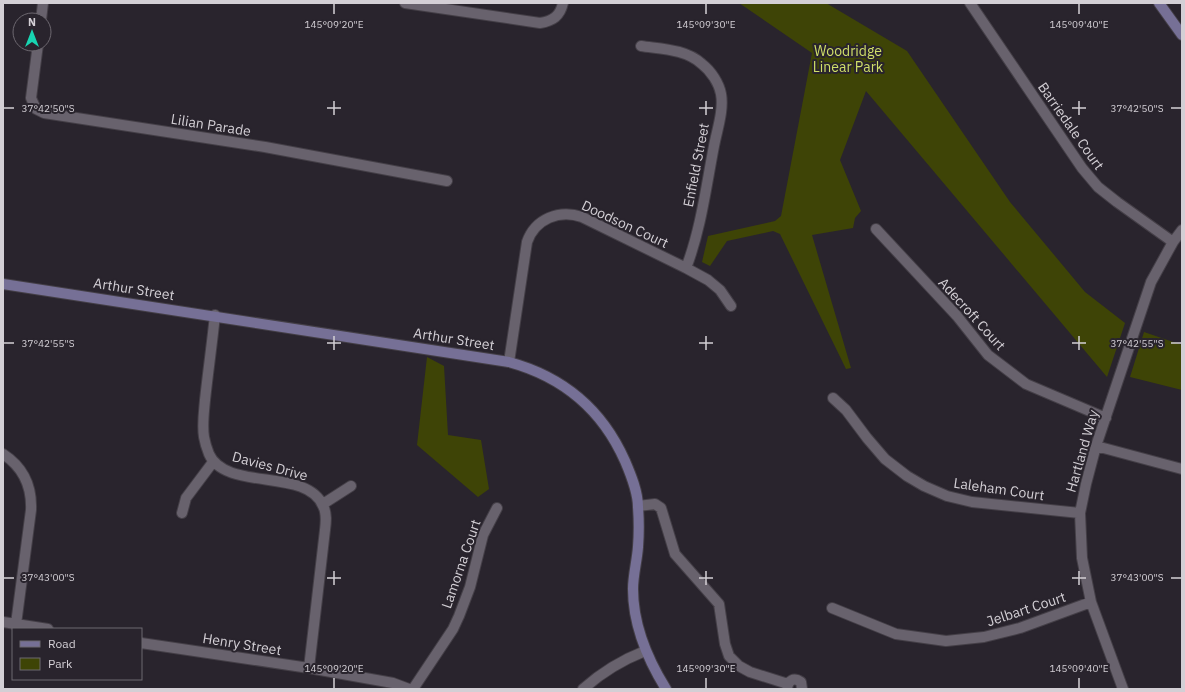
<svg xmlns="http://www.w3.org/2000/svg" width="1185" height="692" font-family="'IBM Plex Sans',sans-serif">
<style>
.green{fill:#3e4406}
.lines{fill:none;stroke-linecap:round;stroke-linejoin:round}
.street-casing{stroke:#443f47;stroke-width:12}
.secondary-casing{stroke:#443f47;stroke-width:12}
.street{stroke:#68626d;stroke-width:10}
.secondary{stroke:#767096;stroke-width:10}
.ticks{fill:none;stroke:#d3cfd5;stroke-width:1.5}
.labels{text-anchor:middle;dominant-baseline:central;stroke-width:4;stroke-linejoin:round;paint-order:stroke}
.park-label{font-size:14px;fill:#d0df69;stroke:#29242d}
.street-label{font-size:14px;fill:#d3cfd5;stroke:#29242d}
.ticks-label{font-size:10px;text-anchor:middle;fill:#d3cfd5;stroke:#29242d;stroke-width:4;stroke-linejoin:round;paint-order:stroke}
</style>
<rect width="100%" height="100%" fill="#29242d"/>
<!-- green -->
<path class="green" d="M 739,3 L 826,3 L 907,51 L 1010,202 L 1085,292 L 1125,323 L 1107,377 L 866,91 L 840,160 L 861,211 L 855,218 L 853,228 L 812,235 L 851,368 L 846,369 L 780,234 L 773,231 L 727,241 L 710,266 L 702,262 L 708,236 L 775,221 L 781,216 L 812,53 Z
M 1144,332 L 1182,345 L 1182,390 L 1130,377 Z
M 427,357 L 444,366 L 448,435 L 481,440 L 489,489 L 478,497 L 417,445 Z"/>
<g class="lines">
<defs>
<path id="street" d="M 405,3 L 540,23 C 553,21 560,16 563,3
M 970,3 L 1082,168 L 1098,187 L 1117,202 L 1173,242
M 41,20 L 43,3
M 38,44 L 31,98 L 36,109 L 44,113 L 265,147 L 447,181
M 641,46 C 661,49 686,49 702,64 C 711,71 719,83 721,94 C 724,110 717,130 714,146 C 706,187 701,229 686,268
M 876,229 L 957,316 L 988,355 L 1026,384 L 1106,418
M 215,315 C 212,344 208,372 205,400 C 204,412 202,425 204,437 C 205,443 207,449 209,454 C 226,492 307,467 323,506 C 327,513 326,522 325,530 L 309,668
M 509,362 L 527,242 C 535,219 559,209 582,217 L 686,268 L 708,280 L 720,290 L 731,306
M 833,398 L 846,410 L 867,438 L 885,459 L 907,476 L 924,486 L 947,496 L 972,502 L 1080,513
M 1096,446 L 1182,469
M 3,454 C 23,467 32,486 31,510 L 16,624
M 323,504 L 351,486
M 638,506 L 655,504 L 661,508 L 675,554 L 719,604 L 725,644 L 729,656 L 739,666 L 750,672 L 788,684
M 182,513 L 186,498 L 213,462
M 832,608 L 896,634 L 946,641 L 984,637 L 1020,628 L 1091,602
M 3,622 L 48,629
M 141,643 L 309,668 L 393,683 L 409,689
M 413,689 L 453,629 L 459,616 L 470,587 L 483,535 L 497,508
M 583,689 C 602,672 622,660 645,651
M 787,689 C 788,680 794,677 801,682 L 802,689
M 1123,689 L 1091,602 L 1082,558 L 1080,513 L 1086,484 L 1096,446 L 1151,282 L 1173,242 L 1182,230"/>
<path id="secondary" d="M 1159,3 L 1182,35
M 3,284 L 509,362 C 564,377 602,409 625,461 C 631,475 638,492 638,507 C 639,520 639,534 638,547 C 637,561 633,575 633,589 C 633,625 648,660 666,689"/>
</defs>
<!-- street casing -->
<use href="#street" class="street-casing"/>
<!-- secondary casing -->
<use href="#secondary" class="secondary-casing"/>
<!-- street -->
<use href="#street" class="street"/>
<!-- secondary -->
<use href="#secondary" class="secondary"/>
</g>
<!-- ticks -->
<path class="ticks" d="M 334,4 L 334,14M 706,4 L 706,14M 1079,4 L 1079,14M 334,101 L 334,115M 706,101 L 706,115M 1079,101 L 1079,115M 4,108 L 14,108M 327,108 L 341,108M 699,108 L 713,108M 1072,108 L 1086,108M 1171,108 L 1181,108M 334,336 L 334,350M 706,336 L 706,350M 1079,336 L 1079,350M 4,343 L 14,343M 327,343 L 341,343M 699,343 L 713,343M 1072,343 L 1086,343M 1171,343 L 1181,343M 334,571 L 334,585M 706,571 L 706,585M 1079,571 L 1079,585M 4,578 L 14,578M 327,578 L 341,578M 699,578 L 713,578M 1072,578 L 1086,578M 1171,578 L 1181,578M 334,678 L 334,688M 706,678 L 706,688M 1079,678 L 1079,688"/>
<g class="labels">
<!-- park labels -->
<g class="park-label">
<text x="848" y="51">Woodridge<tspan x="848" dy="16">Linear Park</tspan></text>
</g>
<!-- street labels -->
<g class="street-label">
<text transform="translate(211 125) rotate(9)">Lilian Parade</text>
<text transform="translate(1071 126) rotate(55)">Barriedale Court</text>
<text transform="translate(696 165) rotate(-79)">Enfield Street</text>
<text transform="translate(625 224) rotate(25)">Doodson Court</text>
<text transform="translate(134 289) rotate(9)">Arthur Street</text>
<text transform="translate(972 314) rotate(48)">Adecroft Court</text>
<text transform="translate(454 339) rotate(9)">Arthur Street</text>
<text transform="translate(1082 451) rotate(-74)">Hartland Way</text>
<text transform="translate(270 466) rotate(15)">Davies Drive</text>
<text transform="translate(999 489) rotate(8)">Laleham Court</text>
<text transform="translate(461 564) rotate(-71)">Lamorna Court</text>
<text transform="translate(1026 609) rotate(-18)">Jelbart Court</text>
<text transform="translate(242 644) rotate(9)">Henry Street</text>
</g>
</g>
<g class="ticks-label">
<text x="334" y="28">145°09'20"E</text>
<text x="706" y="28">145°09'30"E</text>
<text x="1079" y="28">145°09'40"E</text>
<text x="48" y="112">37°42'50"S</text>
<text x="1137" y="112">37°42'50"S</text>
<text x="48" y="347">37°42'55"S</text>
<text x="1137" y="347">37°42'55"S</text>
<text x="48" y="581">37°43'00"S</text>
<text x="1137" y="581">37°43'00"S</text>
<text x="334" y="672">145°09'20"E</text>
<text x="706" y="672">145°09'30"E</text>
<text x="1079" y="672">145°09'40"E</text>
</g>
<!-- border -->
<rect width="1185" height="692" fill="none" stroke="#d3cfd5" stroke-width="8"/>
<!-- legend -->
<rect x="12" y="628" width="130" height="52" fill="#29242d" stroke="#6d6870"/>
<rect x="20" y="641" width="20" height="6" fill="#767096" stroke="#6d6870"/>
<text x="48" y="648" font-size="12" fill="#d3cfd5">Road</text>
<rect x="20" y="658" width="20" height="12" fill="#3e4406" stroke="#6d6870"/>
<text x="48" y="668" font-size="12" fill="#d3cfd5">Park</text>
<!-- north arrow -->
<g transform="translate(32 32)"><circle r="19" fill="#29242d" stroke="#6d6870"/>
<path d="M0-3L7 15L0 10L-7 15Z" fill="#18d5b2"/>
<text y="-6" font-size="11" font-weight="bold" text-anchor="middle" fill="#d3cfd5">N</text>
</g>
</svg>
